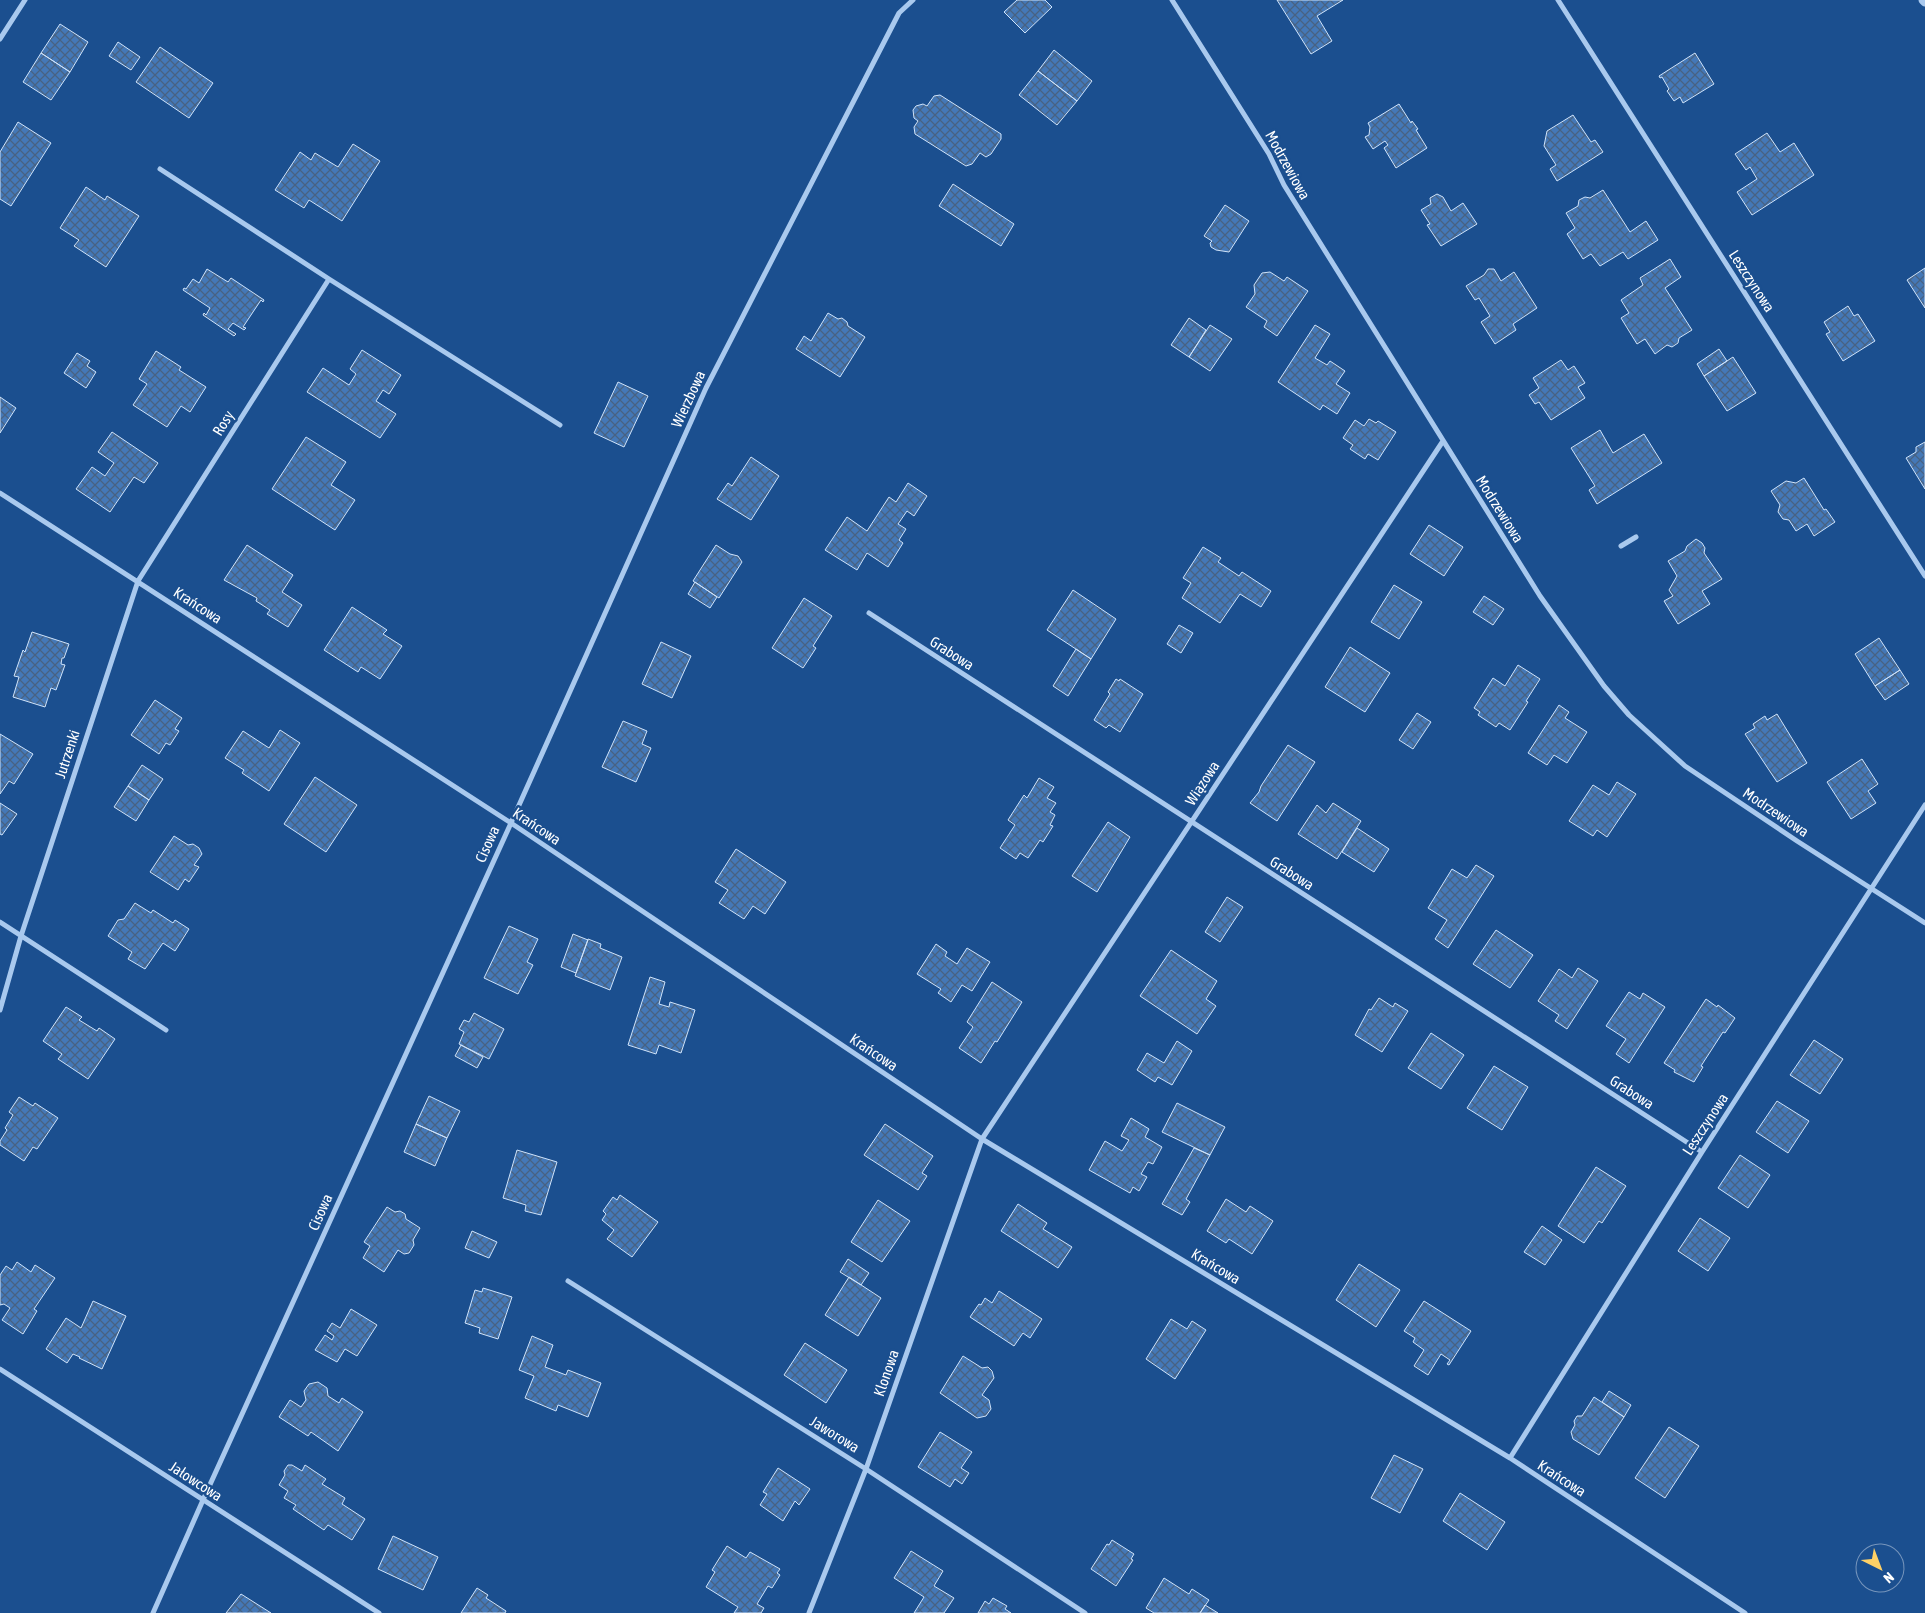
<svg xmlns="http://www.w3.org/2000/svg" width="1925" height="1613" font-family="'Asap Condensed',sans-serif">
<style>
.building{fill:url(#building-cross-hatch);stroke:#cfe3fa}
.lines{fill:none;stroke-linecap:round;stroke-linejoin:round}
.minor{stroke:#a9c9ee;stroke-width:5}
.tertiary{stroke:#a9c9ee;stroke-width:9}
.labels{text-anchor:middle;dominant-baseline:central;stroke-width:5;stroke-linejoin:round;paint-order:stroke}
.street-label{font-size:15px;fill:#fff;stroke:#1b4f8f}
</style>
<defs>
<pattern id="building-cross-hatch" width="8" height="8" patternUnits="userSpaceOnUse" patternTransform="scale(1.25)"><rect width="8" height="8" fill="#4478b7"/><path d="M0 0l8 8M0 8l8-8" fill="none" stroke="#486282"/></pattern>
</defs>
<rect width="100%" height="100%" fill="#1b4f8f"/>
<!-- building -->
<path class="building" d="M 1017,0 L 1045,0 L 1052,7 L 1025,33 L 1004,12 Z
M 1277,0 L 1343,0 L 1317,16 L 1332,41 L 1311,54 Z
M 60,24 L 88,42 L 70,72 L 41,53 Z
M 118,42 L 140,57 L 131,70 L 109,56 Z
M 160,47 L 213,83 L 189,118 L 136,82 Z
M 1054,50 L 1092,81 L 1077,101 L 1038,71 Z
M 41,53 L 70,72 L 51,100 L 23,82 Z
M 1695,53 L 1714,84 L 1683,103 L 1680,97 L 1674,101 L 1667,91 L 1669,89 L 1662,77 L 1660,78 L 1659,76 Z
M 1038,71 L 1077,101 L 1057,125 L 1019,95 Z
M 940,95 L 1001,134 L 1001,139 L 991,154 L 986,157 L 980,153 L 972,164 L 966,166 L 915,134 L 914,127 L 918,121 L 914,118 L 913,110 L 916,106 L 923,104 L 927,106 L 934,96 Z
M 1399,104 L 1411,123 L 1412,121 L 1418,129 L 1416,130 L 1427,148 L 1396,168 L 1384,148 L 1388,145 L 1385,141 L 1373,149 L 1365,137 L 1369,135 L 1370,127 L 1368,123 Z
M 1573,115 L 1591,142 L 1595,140 L 1603,152 L 1557,181 L 1550,169 L 1556,165 L 1544,146 L 1547,131 Z
M 18,122 L 51,143 L 11,206 L 0,199 L 0,152 Z
M 1767,133 L 1780,152 L 1794,143 L 1814,175 L 1752,215 L 1737,192 L 1757,179 L 1750,167 L 1746,170 L 1735,154 Z
M 353,144 L 380,161 L 342,221 L 309,200 L 304,208 L 275,190 L 300,152 L 311,160 L 315,153 L 338,167 Z
M 953,184 L 1014,224 L 1001,246 L 939,206 Z
M 86,187 L 105,200 L 107,196 L 139,216 L 106,267 L 74,246 L 79,240 L 60,228 Z
M 1603,190 L 1630,232 L 1646,221 L 1658,240 L 1628,259 L 1623,252 L 1600,266 L 1591,254 L 1583,259 L 1567,234 L 1575,228 L 1566,213 L 1578,206 L 1579,200 L 1585,197 L 1590,198 Z
M 1437,194 L 1443,197 L 1451,211 L 1463,203 L 1477,224 L 1441,246 L 1427,225 L 1430,224 L 1421,210 L 1431,204 L 1430,198 Z
M 1225,205 L 1249,221 L 1229,252 L 1216,250 L 1211,247 L 1210,243 L 1212,241 L 1204,236 Z
M 1670,259 L 1681,277 L 1665,288 L 1692,330 L 1679,338 L 1678,343 L 1672,347 L 1667,345 L 1655,354 L 1645,339 L 1637,344 L 1621,318 L 1629,313 L 1621,300 L 1643,285 L 1640,278 Z
M 1925,268 L 1925,308 L 1907,280 Z
M 207,269 L 228,282 L 231,278 L 264,300 L 263,302 L 261,300 L 243,327 L 246,328 L 244,330 L 233,323 L 228,329 L 236,334 L 234,336 L 203,315 L 204,313 L 206,315 L 210,308 L 183,290 L 184,288 L 186,289 L 193,279 L 199,283 Z
M 1488,269 L 1494,269 L 1501,281 L 1514,272 L 1537,308 L 1513,324 L 1516,330 L 1495,344 L 1481,322 L 1490,316 L 1479,298 L 1475,300 L 1466,286 L 1484,275 Z
M 1270,272 L 1284,281 L 1287,277 L 1308,291 L 1277,336 L 1264,327 L 1267,321 L 1246,307 L 1255,294 L 1254,285 L 1262,273 Z
M 1848,306 L 1854,316 L 1858,314 L 1875,341 L 1843,361 L 1826,334 L 1830,332 L 1824,322 Z
M 828,313 L 838,319 L 842,318 L 847,322 L 848,326 L 865,337 L 840,377 L 796,349 L 804,336 L 811,341 Z
M 1189,318 L 1206,330 L 1189,357 L 1171,345 Z
M 1210,325 L 1232,339 L 1210,371 L 1189,357 Z
M 1315,325 L 1330,334 L 1315,358 L 1327,365 L 1330,361 L 1345,371 L 1336,384 L 1350,393 L 1337,414 L 1323,405 L 1320,410 L 1278,382 Z
M 1719,349 L 1727,361 L 1704,376 L 1697,364 Z
M 362,350 L 401,375 L 389,394 L 383,390 L 376,401 L 396,414 L 380,438 L 307,392 L 323,368 L 349,385 L 356,374 L 350,369 Z
M 156,351 L 181,367 L 179,370 L 206,387 L 190,412 L 181,406 L 167,427 L 133,405 L 147,384 L 139,379 Z
M 77,353 L 90,361 L 87,366 L 96,372 L 86,388 L 64,373 Z
M 1733,357 L 1756,393 L 1727,411 L 1704,376 Z
M 1561,360 L 1568,370 L 1574,366 L 1585,383 L 1578,387 L 1585,398 L 1551,420 L 1539,402 L 1535,404 L 1529,395 L 1539,388 L 1533,378 Z
M 618,382 L 648,396 L 624,447 L 594,433 Z
M 0,397 L 16,408 L 0,433 Z
M 1369,419 L 1376,423 L 1378,421 L 1396,432 L 1378,460 L 1368,454 L 1365,459 L 1350,449 L 1353,445 L 1343,438 L 1355,420 L 1364,426 Z
M 1600,430 L 1613,453 L 1644,434 L 1662,463 L 1597,504 L 1589,490 L 1595,486 L 1571,448 Z
M 112,432 L 158,463 L 144,483 L 134,477 L 110,512 L 76,489 L 92,467 L 105,476 L 114,463 L 98,452 Z
M 306,437 L 346,462 L 331,485 L 355,500 L 335,530 L 272,489 Z
M 1925,442 L 1925,489 L 1906,458 L 1916,452 L 1916,447 Z
M 751,457 L 779,476 L 751,520 L 717,499 L 728,483 L 732,486 Z
M 1804,478 L 1824,510 L 1826,509 L 1835,522 L 1814,536 L 1807,524 L 1796,531 L 1789,520 L 1783,519 L 1778,512 L 1780,505 L 1771,491 L 1786,481 L 1796,483 Z
M 908,483 L 927,496 L 914,516 L 907,511 L 898,524 L 906,529 L 899,540 L 903,543 L 888,567 L 867,553 L 857,570 L 825,550 L 847,517 L 867,531 L 889,497 L 896,502 Z
M 1429,525 L 1463,547 L 1444,576 L 1410,554 Z
M 1696,539 L 1702,543 L 1705,548 L 1704,553 L 1722,579 L 1702,591 L 1710,604 L 1678,624 L 1664,601 L 1673,596 L 1669,590 L 1677,576 L 1668,561 L 1685,551 L 1687,546 Z
M 247,545 L 293,575 L 282,592 L 302,605 L 288,627 L 267,614 L 270,610 L 256,601 L 257,598 L 224,580 Z
M 716,545 L 730,554 L 738,556 L 742,562 L 719,598 L 693,581 Z
M 1203,547 L 1221,558 L 1218,562 L 1239,576 L 1242,572 L 1271,591 L 1261,607 L 1240,594 L 1220,623 L 1182,598 L 1191,583 L 1183,578 Z
M 695,582 L 717,597 L 710,608 L 688,594 Z
M 1394,585 L 1422,602 L 1399,639 L 1371,622 Z
M 1073,590 L 1116,619 L 1091,659 L 1047,630 Z
M 1484,596 L 1504,609 L 1493,625 L 1473,612 Z
M 804,598 L 832,616 L 813,646 L 816,648 L 803,668 L 772,648 Z
M 352,607 L 387,630 L 383,634 L 402,646 L 380,679 L 361,667 L 358,672 L 324,650 Z
M 1179,625 L 1193,633 L 1181,653 L 1167,644 Z
M 32,632 L 69,644 L 64,658 L 62,658 L 61,664 L 65,665 L 56,690 L 51,688 L 45,707 L 13,697 L 19,677 L 14,676 L 23,650 L 25,652 Z
M 1879,638 L 1900,670 L 1875,686 L 1855,654 Z
M 661,642 L 691,656 L 672,698 L 642,684 Z
M 1350,647 L 1390,673 L 1365,712 L 1325,687 Z
M 1076,649 L 1091,659 L 1068,696 L 1053,686 Z
M 1518,665 L 1540,679 L 1526,701 L 1528,702 L 1510,730 L 1499,723 L 1496,727 L 1478,715 L 1480,712 L 1474,708 L 1493,678 L 1505,686 Z
M 1900,670 L 1909,684 L 1885,700 L 1875,686 Z
M 1116,679 L 1119,681 L 1120,679 L 1143,694 L 1120,732 L 1109,725 L 1106,728 L 1094,720 L 1110,694 L 1108,692 Z
M 155,700 L 182,718 L 175,729 L 179,731 L 170,745 L 166,743 L 159,754 L 131,735 Z
M 1559,705 L 1569,712 L 1565,718 L 1587,732 L 1567,763 L 1554,755 L 1547,765 L 1528,753 Z
M 1417,713 L 1431,722 L 1413,749 L 1399,740 Z
M 1777,714 L 1807,763 L 1777,782 L 1745,734 L 1755,728 L 1753,724 L 1765,716 L 1767,720 Z
M 623,721 L 647,731 L 642,744 L 651,748 L 636,782 L 602,767 Z
M 280,730 L 300,743 L 269,791 L 242,773 L 244,770 L 225,758 L 243,731 L 269,748 Z
M 0,734 L 33,754 L 14,784 L 9,781 L 0,794 Z
M 1288,745 L 1315,762 L 1277,821 L 1250,803 L 1259,792 L 1261,786 Z
M 1862,759 L 1878,784 L 1868,791 L 1876,803 L 1851,819 L 1827,782 Z
M 142,765 L 163,779 L 149,800 L 128,786 Z
M 315,777 L 357,805 L 326,852 L 284,824 Z
M 1039,778 L 1054,787 L 1047,798 L 1056,803 L 1050,812 L 1055,815 L 1050,825 L 1053,826 L 1043,842 L 1040,840 L 1028,858 L 1020,853 L 1016,859 L 1000,848 L 1015,825 L 1008,820 L 1024,795 L 1027,798 Z
M 1617,782 L 1636,794 L 1607,837 L 1597,830 L 1593,836 L 1569,821 L 1593,785 L 1609,795 Z
M 128,786 L 149,800 L 136,821 L 114,807 Z
M 0,803 L 17,814 L 2,835 L 0,834 Z
M 1333,803 L 1361,821 L 1337,859 L 1298,834 L 1317,805 L 1326,813 Z
M 1108,822 L 1130,837 L 1097,892 L 1072,876 Z
M 1357,828 L 1389,849 L 1374,872 L 1342,852 Z
M 174,836 L 188,845 L 193,844 L 199,848 L 202,854 L 194,865 L 199,867 L 189,882 L 185,879 L 178,890 L 150,872 Z
M 736,849 L 786,882 L 765,914 L 753,906 L 744,919 L 719,903 L 728,890 L 715,882 Z
M 1476,865 L 1494,876 L 1448,948 L 1435,939 L 1447,920 L 1428,908 L 1452,869 L 1467,878 Z
M 1227,897 L 1243,907 L 1220,942 L 1205,932 Z
M 135,903 L 151,913 L 153,910 L 173,923 L 175,920 L 189,929 L 175,951 L 163,943 L 145,969 L 128,959 L 132,952 L 108,936 L 118,920 L 124,919 Z
M 509,926 L 538,939 L 527,962 L 533,965 L 518,994 L 484,978 Z
M 1496,930 L 1533,955 L 1510,988 L 1473,964 Z
M 573,934 L 588,940 L 576,973 L 561,967 Z
M 588,939 L 601,944 L 600,948 L 622,957 L 610,990 L 575,976 Z
M 936,944 L 947,952 L 945,956 L 957,964 L 967,948 L 990,962 L 972,991 L 962,985 L 951,1002 L 938,993 L 941,989 L 917,974 Z
M 1171,950 L 1217,981 L 1206,999 L 1216,1006 L 1197,1034 L 1140,996 Z
M 1578,968 L 1598,981 L 1567,1029 L 1555,1021 L 1559,1015 L 1538,1001 L 1559,969 L 1572,978 Z
M 650,977 L 665,982 L 659,1004 L 669,1007 L 670,1002 L 695,1010 L 681,1053 L 659,1045 L 656,1054 L 628,1045 Z
M 992,982 L 1022,1002 L 997,1042 L 995,1041 L 981,1063 L 959,1048 L 973,1027 L 967,1022 Z
M 1629,992 L 1640,999 L 1643,993 L 1665,1007 L 1629,1063 L 1616,1054 L 1626,1039 L 1606,1026 Z
M 1379,998 L 1393,1007 L 1395,1003 L 1408,1011 L 1382,1052 L 1355,1035 L 1369,1009 L 1371,1010 Z
M 1706,999 L 1717,1007 L 1718,1005 L 1735,1018 L 1725,1033 L 1723,1032 L 1701,1066 L 1703,1067 L 1694,1082 L 1674,1072 L 1675,1070 L 1664,1063 Z
M 66,1007 L 82,1017 L 79,1020 L 97,1031 L 99,1028 L 115,1039 L 88,1079 L 58,1059 L 62,1054 L 43,1041 Z
M 474,1013 L 504,1029 L 489,1059 L 459,1044 L 464,1032 L 459,1029 L 464,1020 L 469,1022 Z
M 1431,1033 L 1464,1055 L 1441,1089 L 1408,1068 Z
M 1814,1040 L 1843,1059 L 1820,1094 L 1790,1075 Z
M 1177,1041 L 1192,1051 L 1172,1085 L 1158,1077 L 1155,1082 L 1137,1070 L 1147,1053 L 1164,1063 Z
M 461,1045 L 483,1057 L 477,1068 L 455,1056 Z
M 1494,1066 L 1528,1087 L 1502,1130 L 1467,1108 Z
M 429,1096 L 460,1111 L 447,1138 L 416,1124 Z
M 19,1097 L 33,1106 L 35,1103 L 58,1118 L 37,1149 L 33,1147 L 24,1161 L 0,1145 L 0,1141 L 7,1130 L 5,1128 L 13,1115 L 9,1112 Z
M 1777,1101 L 1809,1121 L 1788,1153 L 1756,1132 Z
M 1177,1103 L 1225,1127 L 1210,1155 L 1162,1132 Z
M 1131,1118 L 1149,1129 L 1145,1137 L 1162,1147 L 1153,1164 L 1148,1162 L 1141,1174 L 1147,1177 L 1139,1191 L 1133,1187 L 1130,1193 L 1089,1170 L 1105,1141 L 1122,1151 L 1129,1140 L 1121,1136 Z
M 416,1124 L 447,1138 L 435,1166 L 404,1152 Z
M 885,1124 L 933,1156 L 922,1173 L 927,1176 L 918,1190 L 864,1155 Z
M 1194,1148 L 1210,1155 L 1186,1199 L 1190,1202 L 1182,1215 L 1162,1204 Z
M 517,1150 L 557,1162 L 541,1215 L 525,1211 L 526,1205 L 503,1198 Z
M 1740,1155 L 1770,1175 L 1748,1208 L 1718,1188 Z
M 1596,1167 L 1626,1186 L 1602,1223 L 1599,1221 L 1584,1243 L 1558,1226 Z
M 620,1195 L 658,1222 L 632,1257 L 607,1239 L 614,1230 L 602,1220 L 606,1214 L 603,1211 L 613,1197 L 617,1200 Z
M 1226,1199 L 1246,1212 L 1250,1206 L 1273,1221 L 1252,1254 L 1229,1239 L 1226,1243 L 1207,1231 Z
M 878,1200 L 910,1221 L 882,1262 L 851,1242 Z
M 1018,1204 L 1047,1223 L 1043,1229 L 1072,1247 L 1058,1268 L 1001,1231 Z
M 387,1207 L 395,1212 L 400,1211 L 405,1214 L 406,1219 L 420,1228 L 413,1240 L 414,1245 L 409,1253 L 404,1254 L 398,1250 L 384,1272 L 363,1258 L 370,1246 L 364,1242 Z
M 1700,1218 L 1730,1238 L 1708,1271 L 1678,1251 Z
M 1542,1226 L 1562,1240 L 1545,1265 L 1524,1252 Z
M 472,1231 L 497,1242 L 489,1258 L 465,1248 Z
M 848,1259 L 869,1273 L 861,1285 L 840,1272 Z
M 17,1262 L 31,1272 L 35,1265 L 55,1278 L 34,1309 L 37,1311 L 23,1334 L 2,1320 L 10,1308 L 4,1304 L 0,1305 L 0,1275 L 6,1266 L 12,1270 Z
M 1359,1264 L 1400,1290 L 1376,1327 L 1336,1300 Z
M 849,1277 L 881,1298 L 858,1336 L 825,1315 Z
M 483,1288 L 512,1297 L 498,1339 L 479,1333 L 480,1328 L 465,1323 L 475,1290 L 482,1292 Z
M 999,1291 L 1042,1319 L 1030,1338 L 1023,1333 L 1014,1346 L 970,1317 L 979,1304 L 981,1305 L 985,1298 L 992,1303 Z
M 93,1301 L 126,1316 L 102,1369 L 79,1358 L 80,1357 L 73,1354 L 67,1363 L 46,1349 L 66,1318 L 81,1328 Z
M 1424,1301 L 1471,1331 L 1449,1365 L 1447,1364 L 1450,1360 L 1441,1354 L 1428,1375 L 1414,1366 L 1424,1350 L 1413,1342 L 1415,1338 L 1404,1331 Z
M 351,1309 L 377,1325 L 357,1356 L 345,1349 L 337,1362 L 315,1350 L 325,1335 L 332,1340 L 334,1336 L 327,1331 L 332,1323 L 340,1328 Z
M 1171,1319 L 1187,1329 L 1192,1321 L 1206,1330 L 1175,1379 L 1146,1359 Z
M 532,1336 L 553,1345 L 545,1367 L 566,1375 L 568,1370 L 601,1383 L 588,1417 L 558,1405 L 556,1411 L 525,1398 L 534,1376 L 519,1370 Z
M 805,1343 L 847,1370 L 826,1403 L 784,1375 Z
M 963,1356 L 982,1368 L 988,1367 L 992,1371 L 994,1378 L 982,1395 L 989,1400 L 991,1409 L 986,1416 L 977,1418 L 940,1393 Z
M 318,1382 L 327,1388 L 328,1396 L 339,1403 L 342,1398 L 363,1412 L 338,1451 L 311,1432 L 308,1436 L 279,1417 L 290,1400 L 301,1407 L 306,1400 L 304,1391 L 309,1384 Z
M 1609,1391 L 1631,1405 L 1624,1417 L 1602,1402 Z
M 1594,1397 L 1624,1417 L 1599,1455 L 1573,1439 L 1571,1432 L 1575,1425 L 1574,1421 L 1577,1416 L 1582,1416 Z
M 1669,1427 L 1699,1446 L 1665,1498 L 1635,1478 Z
M 940,1432 L 972,1452 L 961,1468 L 969,1473 L 962,1484 L 955,1479 L 950,1487 L 918,1467 Z
M 1394,1455 L 1423,1469 L 1400,1513 L 1371,1498 Z
M 288,1465 L 292,1465 L 302,1471 L 305,1465 L 326,1479 L 322,1484 L 345,1498 L 342,1504 L 365,1519 L 352,1540 L 328,1525 L 324,1530 L 293,1509 L 296,1505 L 284,1498 L 288,1491 L 279,1485 L 285,1475 L 284,1471 Z
M 778,1468 L 810,1489 L 799,1505 L 795,1501 L 783,1521 L 760,1505 L 767,1494 L 763,1492 Z
M 1460,1493 L 1505,1522 L 1487,1550 L 1443,1521 Z
M 393,1536 L 438,1557 L 423,1590 L 378,1569 Z
M 1112,1540 L 1134,1554 L 1131,1559 L 1133,1560 L 1116,1586 L 1091,1569 L 1107,1544 L 1109,1545 Z
M 727,1546 L 746,1558 L 750,1552 L 780,1569 L 777,1573 L 780,1575 L 772,1588 L 768,1586 L 757,1604 L 764,1608 L 761,1613 L 734,1613 L 738,1607 L 706,1587 L 715,1572 L 712,1570 Z
M 911,1551 L 943,1571 L 934,1586 L 954,1598 L 944,1613 L 914,1613 L 924,1597 L 894,1578 Z
M 1164,1578 L 1189,1594 L 1192,1589 L 1209,1600 L 1200,1613 L 1154,1613 L 1146,1608 Z
M 477,1588 L 488,1595 L 486,1598 L 506,1611 L 505,1613 L 461,1613 Z
M 241,1594 L 271,1613 L 226,1613 Z
M 993,1598 L 1007,1606 L 1005,1609 L 1011,1613 L 978,1613 L 985,1601 L 989,1604 Z
M 1205,1605 L 1218,1613 L 1200,1613 Z"/>
<g class="lines">
<!-- minor -->
<path class="minor" d="M 1172,0 L 1269,154 L 1284,185 L 1540,596 L 1604,686 L 1629,715 L 1685,766 L 1797,841 L 1925,923
M 1558,0 L 1925,576
M 0,39 L 25,0
M 160,169 L 329,279 L 560,425
M 0,493 L 511,823 L 982,1139 L 1510,1458 L 1745,1613
M 1621,546 L 1636,537
M 869,613 L 1702,1152
M 0,922 L 166,1030
M 0,1010 L 21,936 L 138,581 L 329,279
M 568,1281 L 866,1469 L 1085,1613
M 0,1369 L 379,1613
M 1510,1458 L 1702,1152 L 1925,805
M 153,1613 L 203,1500 L 511,823 L 706,388 L 899,13 L 913,0
M 809,1613 L 866,1469 L 982,1139 L 1443,441"/>
<!-- tertiary -->
<path class="tertiary" d="M 1923,0 L 1925,2"/>
</g>
<g class="labels">
<!-- street labels -->
<g class="street-label">
<text transform="translate(1288 165) rotate(61)">Modrzewiowa</text>
<text transform="translate(1752 281) rotate(57)">Leszczynowa</text>
<text transform="translate(688 399) rotate(-65)">Wierzbowa</text>
<text transform="translate(223 423) rotate(-58)">Rosy</text>
<text transform="translate(1500 509) rotate(58)">Modrzewiowa</text>
<text transform="translate(198 605) rotate(33)">Krańcowa</text>
<text transform="translate(952 653) rotate(33)">Grabowa</text>
<text transform="translate(67 754) rotate(-72)">Jutrzenki</text>
<text transform="translate(1202 783) rotate(-57)">Wiązowa</text>
<text transform="translate(1776 812) rotate(34)">Modrzewiowa</text>
<text transform="translate(537 826) rotate(34)">Krańcowa</text>
<text transform="translate(487 844) rotate(-66)">Cisowa</text>
<text transform="translate(1292 873) rotate(33)">Grabowa</text>
<text transform="translate(874 1052) rotate(34)">Krańcowa</text>
<text transform="translate(1632 1092) rotate(33)">Grabowa</text>
<text transform="translate(1705 1124) rotate(-57)">Leszczynowa</text>
<text transform="translate(320 1212) rotate(-66)">Cisowa</text>
<text transform="translate(1216 1266) rotate(31)">Krańcowa</text>
<text transform="translate(886 1373) rotate(-71)">Klonowa</text>
<text transform="translate(835 1434) rotate(32)">Jaworowa</text>
<text transform="translate(1562 1478) rotate(33)">Krańcowa</text>
<text transform="translate(196 1481) rotate(33)">Jałowcowa</text>
</g>
</g>
<!-- north arrow -->
<g transform="translate(1880 1568) rotate(138)"><circle r="24" fill="#1b4f8f" stroke="#7695bc"/>
<path d="M0-4L9 19L0 12L-9 19Z" fill="#ffd166"/>
<text y="-8" font-size="14" font-weight="bold" text-anchor="middle" fill="#ffffff">N</text>
</g>
</svg>
